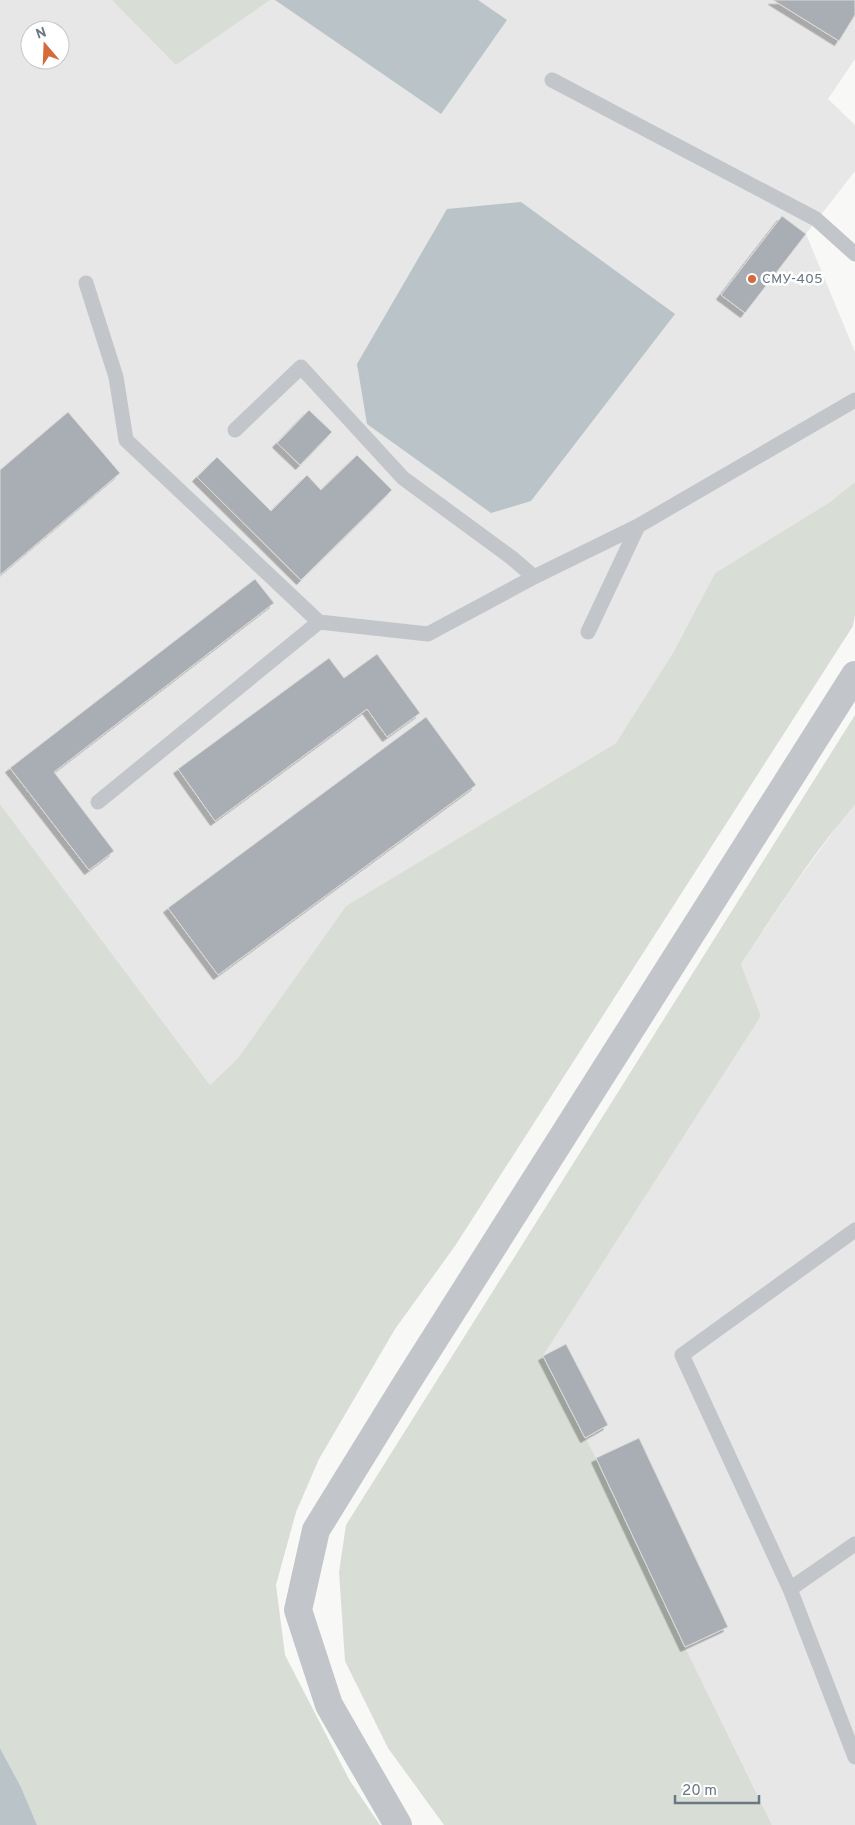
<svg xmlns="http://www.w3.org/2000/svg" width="855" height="1825" font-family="Overpass,sans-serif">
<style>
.built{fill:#e6e7e6;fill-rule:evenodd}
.green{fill:#d8ddd6}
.water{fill:#bac3c8}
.building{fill:#a8aeb4;stroke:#dadad8;filter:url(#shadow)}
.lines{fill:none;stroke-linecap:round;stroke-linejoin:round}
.service{stroke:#c2c5c9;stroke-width:15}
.minor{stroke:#c2c5c9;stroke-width:28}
.poi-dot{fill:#d56a3a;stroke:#fff;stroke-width:2}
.labels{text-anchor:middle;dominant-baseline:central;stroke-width:5;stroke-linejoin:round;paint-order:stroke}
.poi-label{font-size:14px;fill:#6a7784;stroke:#fff;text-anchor:start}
</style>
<defs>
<filter id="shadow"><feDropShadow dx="-4.5" dy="4.5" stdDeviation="0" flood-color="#0004"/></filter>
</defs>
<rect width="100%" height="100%" fill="#f8f8f6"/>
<!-- built -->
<path class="built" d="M 0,0 L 855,0 L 855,59 L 828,99 L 855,125 L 855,171 L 806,234 L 855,352 L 855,482 L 830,502 L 715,573 L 674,651 L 616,743 L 346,906 L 238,1058 L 210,1085 L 0,804 ZM 30,30 L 60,30 L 60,60 L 30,60 Z
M 855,805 L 855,1825 L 772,1825 L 685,1647 L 596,1458 L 543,1356 L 761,1016 L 741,964 L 792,888 L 838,825 Z"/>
<!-- green -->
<path class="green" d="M 112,0 L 270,0 L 176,65 Z
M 855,482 L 855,615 L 853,626 L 455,1246 L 395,1329 L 319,1459 L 296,1512 L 276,1585 L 285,1655 L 350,1781 L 380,1825 L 37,1825 L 21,1787 L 0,1748 L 0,804 L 210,1085 L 238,1058 L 346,906 L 616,743 L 674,651 L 715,573 L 830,502 Z
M 855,715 L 855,805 C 812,854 777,910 741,964 L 761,1016 L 543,1356 L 596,1458 L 685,1647 L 772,1825 L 444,1825 L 388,1748 L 345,1661 L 339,1572 L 346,1525 Z"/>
<!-- water -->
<path class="water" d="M 275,0 L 478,0 L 507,20 L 441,114 Z
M 521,202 L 675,314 L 531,501 L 491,513 L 367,424 L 357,364 L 447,209 Z
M 0,1748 L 21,1787 L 37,1825 L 0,1825 Z"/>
<!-- building -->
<path class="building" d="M 773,0 L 855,0 L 855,15 L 839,41 Z
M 782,216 L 806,234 L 745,313 L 721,295 Z
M 309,410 L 332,432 L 300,465 L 277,443 Z
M 68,412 L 120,473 L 0,575 L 0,470 Z
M 357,455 L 392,490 L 301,580 L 197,477 L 217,457 L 271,511 L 307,475 L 321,490 Z
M 255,579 L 274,603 L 54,772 L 114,851 L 89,870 L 10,768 Z
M 377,654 L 420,713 L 387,737 L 367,709 L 215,821 L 178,769 L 329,658 L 344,678 Z
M 426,717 L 476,785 L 218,975 L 168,908 Z
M 566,1344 L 608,1425 L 585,1438 L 543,1356 Z
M 639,1438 L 728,1627 L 685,1647 L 596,1458 Z"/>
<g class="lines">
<!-- service -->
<path class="service" d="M 552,80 L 816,219 L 855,254
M 86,283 L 116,377 L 126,440 L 319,622
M 235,430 L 301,367 L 403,478 L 512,558 L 534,577
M 588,632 L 638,526 L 855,400
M 98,802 L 319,622 L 428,634 L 534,577 L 638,526
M 855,1230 L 682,1355 L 790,1589 L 855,1757
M 790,1589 L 855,1544"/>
<!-- minor -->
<path class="minor" d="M 398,1825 L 329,1705 L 298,1610 L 316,1530 L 406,1384 L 855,675"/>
</g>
<!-- markers -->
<circle class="poi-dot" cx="752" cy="279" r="5"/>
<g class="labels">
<!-- poi labels -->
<g class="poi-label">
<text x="762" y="279">СМУ-405</text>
</g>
</g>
<!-- north arrow -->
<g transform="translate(45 45) rotate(341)"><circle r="24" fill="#ffffff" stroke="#c3c9ce"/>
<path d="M0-4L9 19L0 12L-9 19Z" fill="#d56a3a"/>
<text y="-8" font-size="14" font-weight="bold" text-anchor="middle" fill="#6a7784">N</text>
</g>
<!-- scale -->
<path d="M675 1795v8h84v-8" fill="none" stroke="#6a7784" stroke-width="2.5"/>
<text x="682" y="1795" font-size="15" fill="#6a7784" stroke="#ffffff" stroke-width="4" paint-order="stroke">20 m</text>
</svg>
